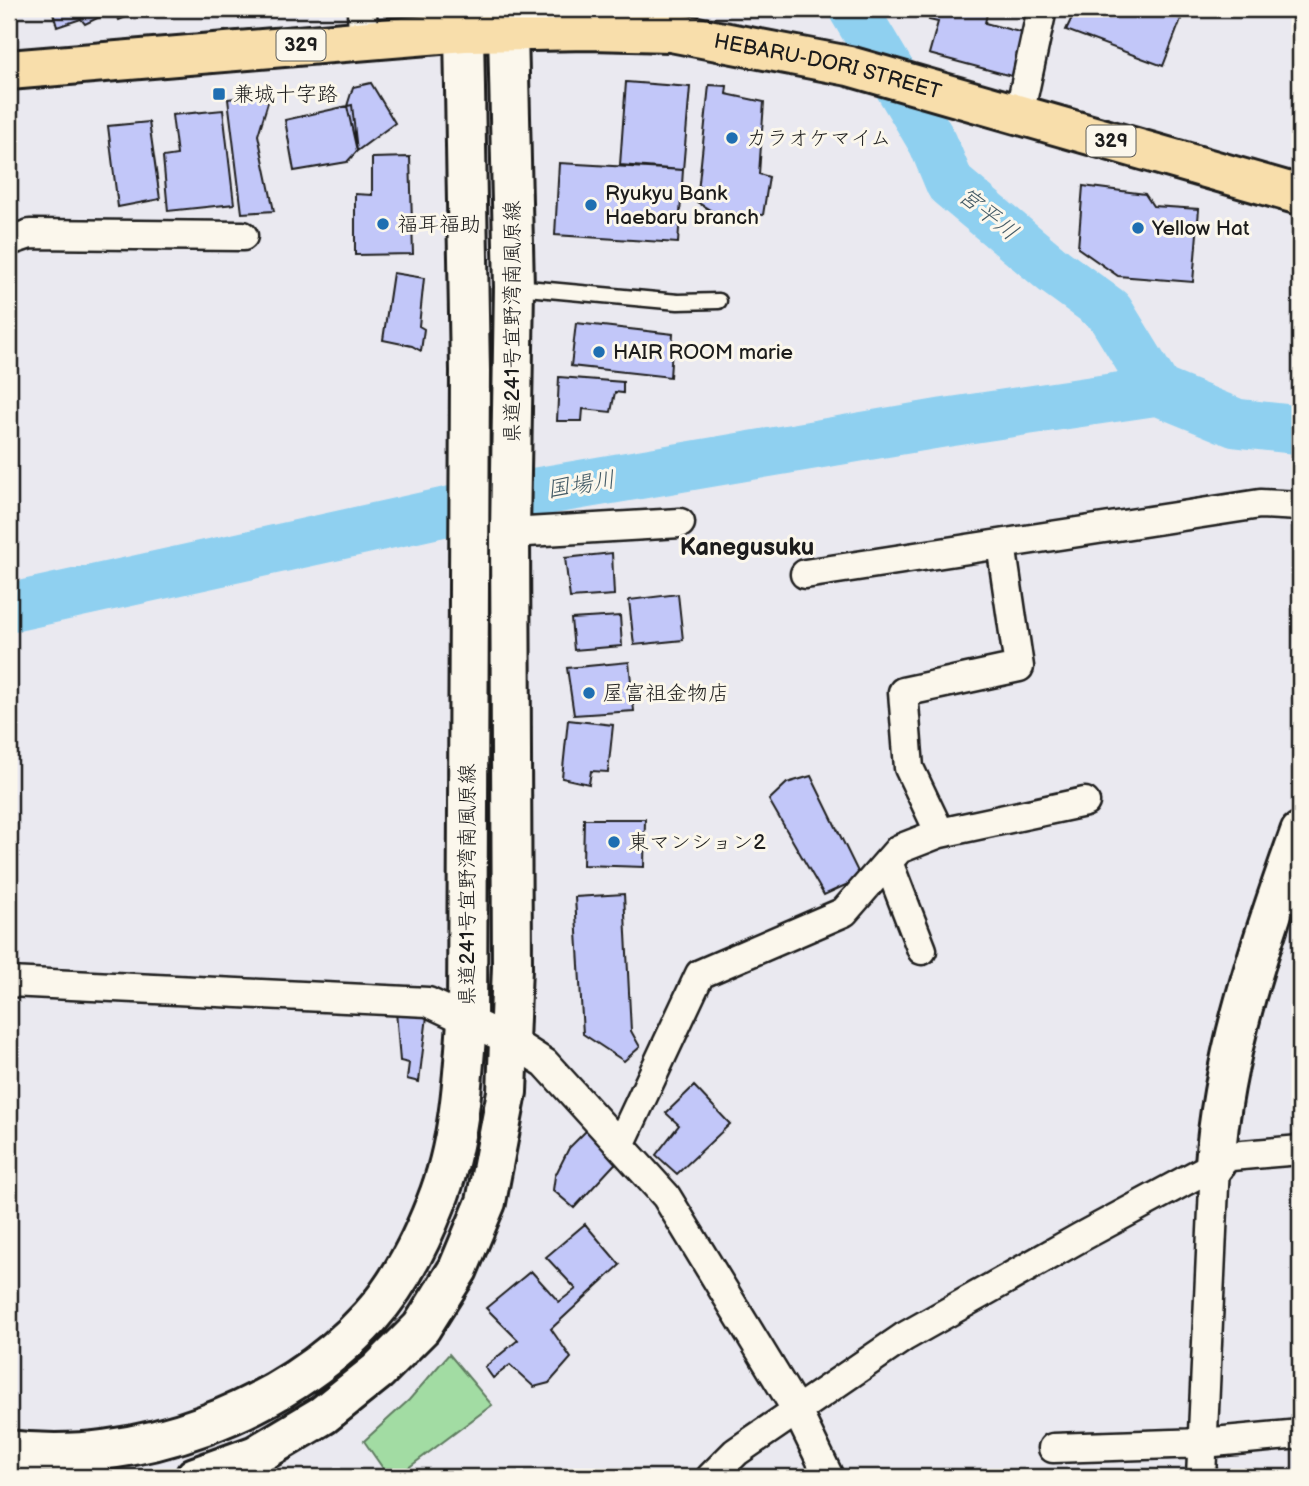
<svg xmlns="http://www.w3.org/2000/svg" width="1309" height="1486" font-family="'Balsamiq Sans','Klee One',sans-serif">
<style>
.green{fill:#a2dca3;stroke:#5f7c60;stroke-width:2}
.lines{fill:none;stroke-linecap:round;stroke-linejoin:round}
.river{stroke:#8fd0f0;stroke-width:49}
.building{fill:#c2c7f9;stroke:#1c1c1c;stroke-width:2}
.lane-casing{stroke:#1c1c1c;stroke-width:19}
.street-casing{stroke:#1c1c1c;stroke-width:33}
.secondary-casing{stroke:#1c1c1c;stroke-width:44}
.highway-casing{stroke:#1c1c1c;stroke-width:44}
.lane{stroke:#fbf7ec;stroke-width:14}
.street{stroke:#fbf7ec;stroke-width:28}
.secondary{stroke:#fbf7ec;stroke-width:38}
.highway{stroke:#f8deab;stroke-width:38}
.poi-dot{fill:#1f6fb2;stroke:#fbf7ec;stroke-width:2.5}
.labels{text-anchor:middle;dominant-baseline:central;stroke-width:6;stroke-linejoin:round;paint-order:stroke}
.shield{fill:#fbf7ec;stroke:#5f5e5a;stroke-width:2}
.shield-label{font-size:19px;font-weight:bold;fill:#1c1c1c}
.street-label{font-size:21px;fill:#1c1c1c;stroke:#fbf7ec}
.poi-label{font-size:21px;fill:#1c1c1c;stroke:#fbf7ec;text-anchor:start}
.water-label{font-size:23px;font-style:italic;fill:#445b66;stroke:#fbf7ec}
.quarter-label{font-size:24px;font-weight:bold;fill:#1c1c1c;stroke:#fbf7ec}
</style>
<rect width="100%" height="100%" fill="#eae9f0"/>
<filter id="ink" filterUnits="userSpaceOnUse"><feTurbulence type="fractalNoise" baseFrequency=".0143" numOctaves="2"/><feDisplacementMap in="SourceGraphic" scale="14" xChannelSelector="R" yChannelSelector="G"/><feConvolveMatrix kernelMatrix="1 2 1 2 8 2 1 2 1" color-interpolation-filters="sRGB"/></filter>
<g filter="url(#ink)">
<!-- green -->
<path class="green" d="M 449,1354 L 492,1405 L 396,1477 L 389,1477 L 364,1441 L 409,1400 Z"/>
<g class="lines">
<!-- river -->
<path class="river" d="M 853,9 L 933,143 L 950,184 L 1054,271 L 1109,311 L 1158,391
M 9,608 L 531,493 L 942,423 L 1158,391 L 1236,423 L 1300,430"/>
</g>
<!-- building -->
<path class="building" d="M 52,9 L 145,9 L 119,20 L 114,10 L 85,24 L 81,19 L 57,27 Z
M 151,9 L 248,9 L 248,10 L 151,16 Z
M 932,9 L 988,9 L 985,23 L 1031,35 L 1019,78 L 929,54 L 938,22 L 929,20 Z
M 1076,9 L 1162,9 L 1181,19 L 1163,66 L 1066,30 Z
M 626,82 L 690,87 L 683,170 L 620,165 Z
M 371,83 L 395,123 L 357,151 L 347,106 L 353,87 Z
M 709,85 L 727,86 L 726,94 L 764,102 L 759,174 L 769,177 L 763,215 L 715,213 L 697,202 Z
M 266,93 L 268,102 L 258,135 L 274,211 L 242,213 L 228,99 Z
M 352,105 L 357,151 L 347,162 L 294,171 L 285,120 Z
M 223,110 L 234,204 L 168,211 L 163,157 L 177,155 L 172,115 Z
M 149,122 L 160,199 L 118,207 L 108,126 Z
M 410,157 L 413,254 L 355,255 L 355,194 L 372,195 L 372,158 Z
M 559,163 L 683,170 L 678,243 L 555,235 Z
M 1083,186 L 1145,194 L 1153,206 L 1199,209 L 1193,282 L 1118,276 L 1078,248 Z
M 393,273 L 424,278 L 419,326 L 424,329 L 421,351 L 412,346 L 383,340 Z
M 576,323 L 673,334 L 670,377 L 571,366 Z
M 559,377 L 623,382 L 623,393 L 615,392 L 611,412 L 583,409 L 582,421 L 557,421 Z
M 612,553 L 614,595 L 570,598 L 565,558 Z
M 678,594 L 683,640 L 634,645 L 629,600 Z
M 620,616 L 622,646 L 574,650 L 571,619 Z
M 629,662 L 634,711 L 574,715 L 567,668 Z
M 568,720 L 613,725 L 608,772 L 591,771 L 589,784 L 562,778 Z
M 811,776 L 861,878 L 824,895 L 769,800 L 787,783 Z
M 584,819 L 645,819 L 644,867 L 583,865 Z
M 624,894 L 631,1031 L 640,1047 L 624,1061 L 583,1034 L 575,897 Z
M 396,1011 L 427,1016 L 419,1082 L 407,1079 L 409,1063 L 400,1061 Z
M 694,1086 L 730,1124 L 677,1174 L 656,1155 L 679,1125 L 666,1113 Z
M 592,1125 L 623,1155 L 574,1208 L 553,1190 L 555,1176 L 569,1148 Z
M 585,1224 L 620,1265 L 551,1329 L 571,1358 L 549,1383 L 534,1387 L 510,1365 L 493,1378 L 485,1367 L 518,1340 L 486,1308 L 531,1271 L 559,1302 L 576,1289 L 546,1257 Z"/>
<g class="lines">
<defs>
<path id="lane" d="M 516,287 L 678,302 L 719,301"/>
<path id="street" d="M 362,9 L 363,40
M 1019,115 L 1042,9
M 9,241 L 30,234 L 243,236
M 510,533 L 680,523
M 805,574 L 1260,504 L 1300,506
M 940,833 L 909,768 L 903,692 L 1019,667 L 1001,544
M 888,862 L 922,950
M 9,982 L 428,1002 L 509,1040 L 545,1063 L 666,1196 L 796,1409 L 829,1477
M 620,1145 L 700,974 L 844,912 L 899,849 L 940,833 L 1085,802
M 1053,1448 L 1203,1443 L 1300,1434
M 711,1477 L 736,1452 L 904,1337 L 1081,1237 L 1231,1156 L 1300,1150
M 1201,1477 L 1215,1164"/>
<path id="secondary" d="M 1215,1164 C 1223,1050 1262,939 1300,832
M 9,1450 C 134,1467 285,1411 370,1317 C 399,1285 420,1244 436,1203 C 459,1146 463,1081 467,1021 L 470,371 L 464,32
M 195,1477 L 256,1455 L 323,1415 L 378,1371 L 421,1328 L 458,1269 L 486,1202 L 507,1092 L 512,967 L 510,533 L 514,287 L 508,32"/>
<g id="highway">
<path id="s1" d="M 9,70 L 464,32 L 591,30 L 671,32 L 849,66 L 1300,195"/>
</g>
</defs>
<!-- lane casing -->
<use href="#lane" class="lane-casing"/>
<!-- street casing -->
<use href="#street" class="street-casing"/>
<!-- secondary casing -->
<use href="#secondary" class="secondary-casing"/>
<!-- highway casing -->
<use href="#highway" class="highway-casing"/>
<!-- lane -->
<use href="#lane" class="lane"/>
<!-- street -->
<use href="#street" class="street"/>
<!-- secondary -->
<use href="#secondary" class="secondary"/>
<!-- highway -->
<use href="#highway" class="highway"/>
</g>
</g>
<!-- markers -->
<g class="poi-dot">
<rect x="212" y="87" width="14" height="14" rx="3.5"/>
<circle cx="732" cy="138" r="7"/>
<circle cx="591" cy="205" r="7"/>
<circle cx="383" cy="224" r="7"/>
<circle cx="1138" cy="228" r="7"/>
<circle cx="599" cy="352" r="7"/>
<circle cx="589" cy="693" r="7"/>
<circle cx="614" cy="842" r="7"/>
</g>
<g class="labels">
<!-- shield labels -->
<g class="shield">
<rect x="276.5" y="29.5" width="49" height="31" rx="5"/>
<rect x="1086.5" y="125.5" width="49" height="31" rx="5"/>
</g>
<g class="shield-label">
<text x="301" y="45">329</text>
<text x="1111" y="141">329</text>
</g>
<!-- street labels -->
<g class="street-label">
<text stroke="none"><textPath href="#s1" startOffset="824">HEBARU-DORI STREET</textPath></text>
<text transform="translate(512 322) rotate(-90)">県道241号宜野湾南風原線</text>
<text transform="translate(467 885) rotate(-90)">県道241号宜野湾南風原線</text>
</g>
<!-- poi labels -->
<g class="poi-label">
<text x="233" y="94">兼城十字路</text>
<text x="746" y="138">カラオケマイム</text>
<text x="605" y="193">Ryukyu Bank<tspan x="605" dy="24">Haebaru branch</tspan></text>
<text x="397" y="224">福耳福助</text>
<text x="1152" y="228">Yellow Hat</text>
<text x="613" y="352">HAIR ROOM marie</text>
<text x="603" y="693">屋富祖金物店</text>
<text x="628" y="842">東マンション2</text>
</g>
<!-- water labels -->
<g class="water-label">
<text transform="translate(988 214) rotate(39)">宮平川</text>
<text transform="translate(581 485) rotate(-9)">国場川</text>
</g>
<!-- quarter labels -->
<g class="quarter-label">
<text x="747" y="547">Kanegusuku</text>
</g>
</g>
<!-- margin -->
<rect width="1309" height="1486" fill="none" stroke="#fbf7ec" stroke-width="35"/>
<rect x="18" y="18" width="1274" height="1451" fill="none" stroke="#1c1c1c" stroke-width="2.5" filter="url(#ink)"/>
</svg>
